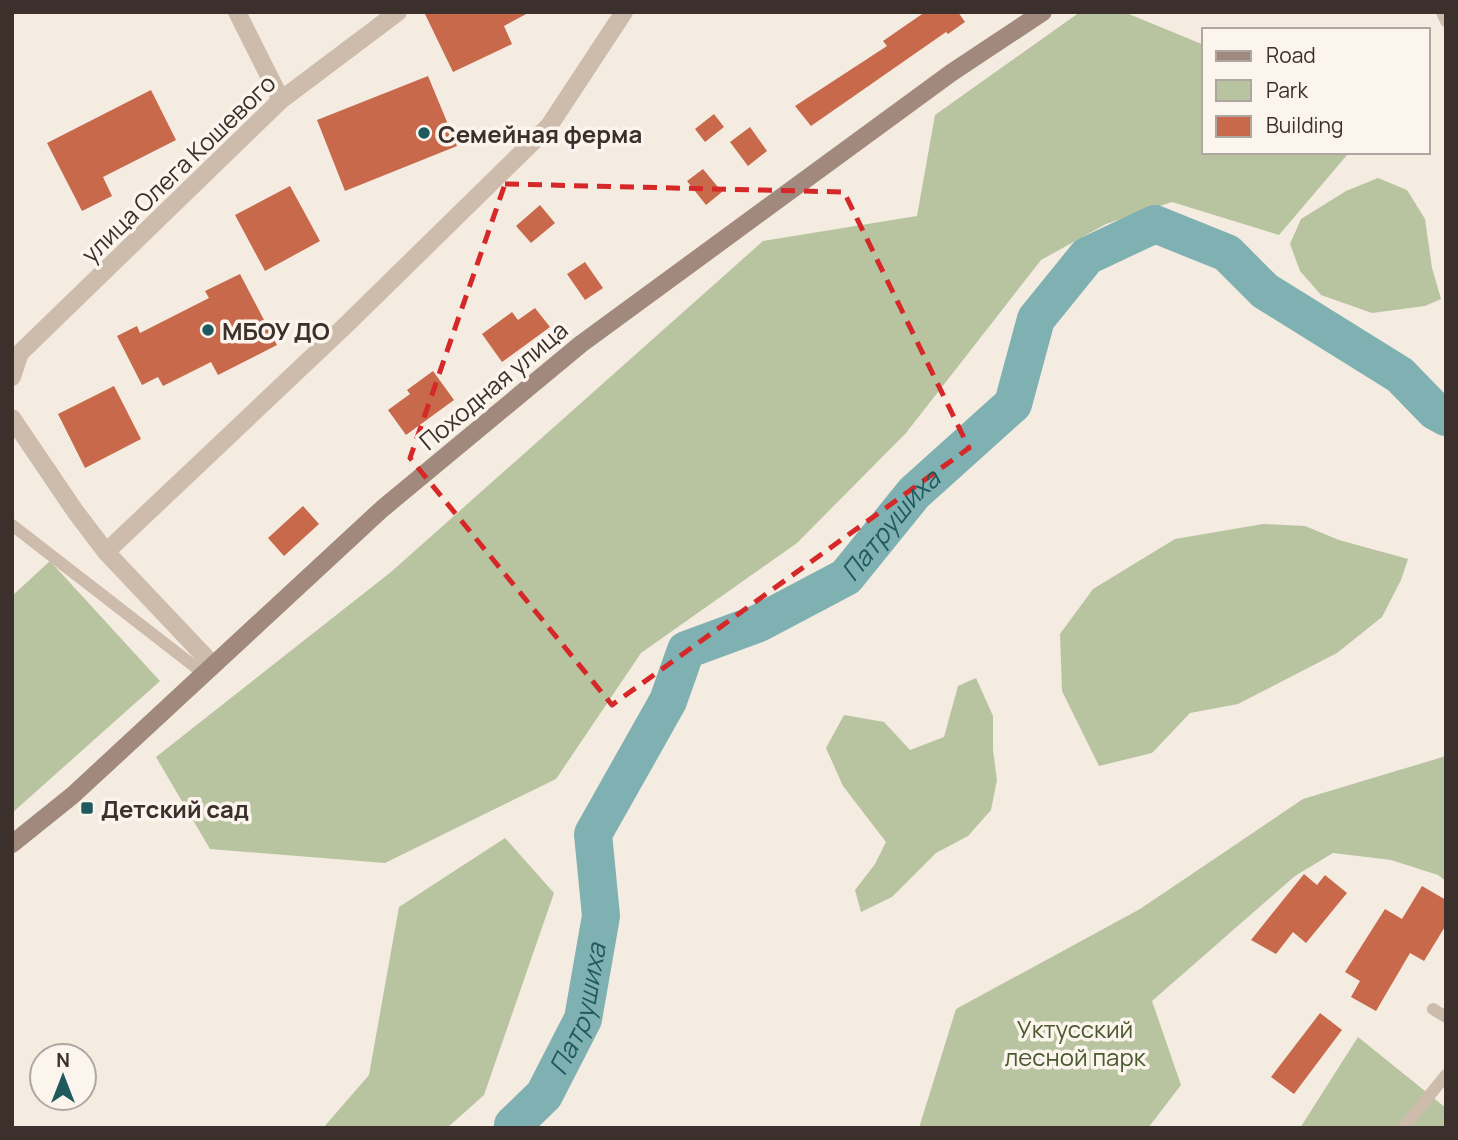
<svg xmlns="http://www.w3.org/2000/svg" width="1458" height="1140" font-family="Manrope,sans-serif">
<style>
.green{fill:#b8c4a0}
.lines{fill:none;stroke-linecap:round;stroke-linejoin:round}
.river{stroke:#7fb0b2;stroke-width:38}
.building{fill:#c8694b}
.service{stroke:#cdbbac;stroke-width:12}
.minor{stroke:#cdbbac;stroke-width:18}
.secondary{stroke:#a18a7d;stroke-width:18}
.marked{fill:none;stroke:#d62828;stroke-width:5;stroke-dasharray:14 9;stroke-linejoin:round}
.poi-dot{fill:#1f5a5e;stroke:#fbf5ee;stroke-width:2.5}
.labels{text-anchor:middle;dominant-baseline:central;stroke-width:7;stroke-linejoin:round;paint-order:stroke}
.poi-label{font-size:24px;font-weight:bold;fill:#3b302b;stroke:#fbf5ee;text-anchor:start}
.street-label{font-size:24px;fill:#3b302b;stroke:#fbf5ee}
.park-label{font-size:24px;fill:#4a5a2e;stroke:#fbf5ee}
.water-label{font-size:26px;font-style:italic;fill:#1f5a5e;stroke:#fbf5ee}
</style>
<rect width="100%" height="100%" fill="#f4ebe1"/>
<!-- green -->
<path class="green" d="M 1080,12 L 1124,12 L 1204,45 L 1204,152 L 1344,152 L 1347,155 L 1279,235 L 1172,202 L 1106,224 L 1041,260 L 906,433 L 797,543 L 641,653 L 556,779 L 385,863 L 210,849 L 156,757 L 391,572 L 763,241 L 917,216 L 935,115 Z
M 1378,178 L 1407,190 L 1425,219 L 1432,268 L 1441,299 L 1425,306 L 1372,313 L 1321,295 L 1300,271 L 1290,244 L 1301,219 L 1346,191 Z
M 1263,524 L 1305,526 L 1339,540 L 1408,559 L 1401,580 L 1382,617 L 1337,653 L 1238,704 L 1190,713 L 1152,753 L 1099,766 L 1062,691 L 1060,634 L 1093,589 L 1175,539 Z
M 50,561 L 160,681 L 12,813 L 12,596 Z
M 976,678 L 993,716 L 993,750 L 997,780 L 991,810 L 968,836 L 936,853 L 892,897 L 861,912 L 855,890 L 875,864 L 886,842 L 843,786 L 826,748 L 844,715 L 884,722 L 910,750 L 944,737 L 958,686 Z
M 1446,756 L 1446,881 L 1438,875 L 1391,860 L 1333,853 L 1295,876 L 1152,1001 L 1181,1085 L 1148,1128 L 919,1128 L 956,1009 L 1140,909 L 1303,799 Z
M 505,838 L 554,893 L 484,1095 L 447,1128 L 323,1128 L 369,1075 L 399,907 Z
M 1358,1037 L 1446,1108 L 1446,1128 L 1300,1128 Z"/>
<g class="lines">
<!-- river -->
<path class="river" id="s1" d="M 513,1128 L 513,1125 L 544,1095 L 583,1019 L 601,916 L 593,834 L 668,701 L 686,650 L 759,623 L 846,577 L 914,493 L 1013,404 L 1036,319 L 1087,256 L 1155,224 L 1227,253 L 1265,291 L 1400,375 L 1435,411 L 1446,417"/>
</g>
<!-- building -->
<path class="building" d="M 424,12 L 530,12 L 504,26 L 512,44 L 453,72 Z
M 925,12 L 958,12 L 965,22 L 948,34 L 946,32 L 811,126 L 795,106 L 887,46 L 883,41 Z
M 428,76 L 457,146 L 345,191 L 317,120 Z
M 151,90 L 176,140 L 103,177 L 112,196 L 82,211 L 47,143 Z
M 714,114 L 724,127 L 705,142 L 695,129 Z
M 750,127 L 767,151 L 748,166 L 730,142 Z
M 703,169 L 722,192 L 706,205 L 687,181 Z
M 290,186 L 320,241 L 265,271 L 235,215 Z
M 540,205 L 555,223 L 531,243 L 516,226 Z
M 585,262 L 603,288 L 585,300 L 567,274 Z
M 240,274 L 277,345 L 218,375 L 211,362 L 163,386 L 158,377 L 142,385 L 117,336 L 137,326 L 140,333 L 209,298 L 205,291 Z
M 535,308 L 550,327 L 502,362 L 482,334 L 512,312 L 518,320 Z
M 433,371 L 454,400 L 406,435 L 388,410 L 410,394 L 407,390 Z
M 114,386 L 141,439 L 85,468 L 58,414 Z
M 303,506 L 319,524 L 284,556 L 268,538 Z
M 1304,874 L 1317,885 L 1325,875 L 1347,893 L 1306,943 L 1293,932 L 1276,954 L 1251,940 Z
M 1422,886 L 1446,900 L 1446,925 L 1424,961 L 1410,953 L 1376,1011 L 1351,997 L 1360,981 L 1345,972 L 1385,909 L 1402,919 Z
M 1320,1013 L 1342,1030 L 1294,1094 L 1271,1077 Z"/>
<g class="lines">
<!-- service -->
<path class="service" d="M 1442,12 L 1446,21
M 12,525 L 203,673
M 1433,1009 L 1446,1017
M 1403,1128 L 1446,1075"/>
<!-- minor -->
<path class="minor" d="M 237,12 L 281,100
M 12,377 L 20,353 L 281,100 L 398,12
M 12,418 L 75,511 L 106,552 L 213,665
M 106,552 L 347,324 L 549,126 L 624,12"/>
<!-- secondary -->
<path class="secondary" d="M 12,844 L 73,795 L 382,509 L 581,344 L 951,73 L 1043,12"/>
</g>
<!-- marked area -->
<path class="marked" d="M 505,184 L 844,192 L 969,448 L 612,705 L 410,458 Z"/>
<!-- markers -->
<g class="poi-dot">
<circle cx="424" cy="133" r="7"/>
<circle cx="208" cy="330" r="7"/>
<rect x="80" y="801" width="14" height="14" rx="3.5"/>
</g>
<g class="labels">
<!-- poi labels -->
<g class="poi-label">
<text x="438" y="133">Семейная ферма</text>
<text x="222" y="330">МБОУ ДО</text>
<text x="101" y="808">Детский сад</text>
</g>
<!-- street labels -->
<g class="street-label">
<text transform="translate(178 168) rotate(-44)">улица Олега Кошевого</text>
<text transform="translate(493 385) rotate(-40)">Походная улица</text>
</g>
<!-- park labels -->
<g class="park-label">
<text x="1075" y="1028">Уктусский<tspan x="1075" dy="28">лесной парк</tspan></text>
</g>
<!-- water labels -->
<g class="water-label">
<text stroke="none"><textPath href="#s1" startOffset="770">Патрушиха</textPath></text>
<text stroke="none"><textPath href="#s1" startOffset="140">Патрушиха</textPath></text>
</g>
</g>
<!-- border -->
<rect width="1458" height="1140" fill="none" stroke="#3b302b" stroke-width="28"/>
<!-- legend -->
<rect x="1202" y="28" width="228" height="126" fill="#fbf5ee" stroke="#aea6a0" stroke-width="2"/>
<rect x="1216" y="51" width="35" height="10" fill="#a18a7d" stroke="#aea6a0" stroke-width="2"/>
<text x="1266" y="63" font-size="21" fill="#3b302b">Road</text>
<rect x="1216" y="80" width="35" height="21" fill="#b8c4a0" stroke="#aea6a0" stroke-width="2"/>
<text x="1266" y="98" font-size="21" fill="#3b302b">Park</text>
<rect x="1216" y="116" width="35" height="21" fill="#c8694b" stroke="#aea6a0" stroke-width="2"/>
<text x="1266" y="133" font-size="21" fill="#3b302b">Building</text>
<!-- north arrow -->
<g transform="translate(63 1077)"><circle r="33" fill="#fbf5ee" stroke="#aea6a0" stroke-width="2"/>
<path d="M0-5L12 26L0 18L-12 26Z" fill="#1f5a5e"/>
<text y="-10" font-size="19" font-weight="bold" text-anchor="middle" fill="#3b302b">N</text>
</g>
</svg>
